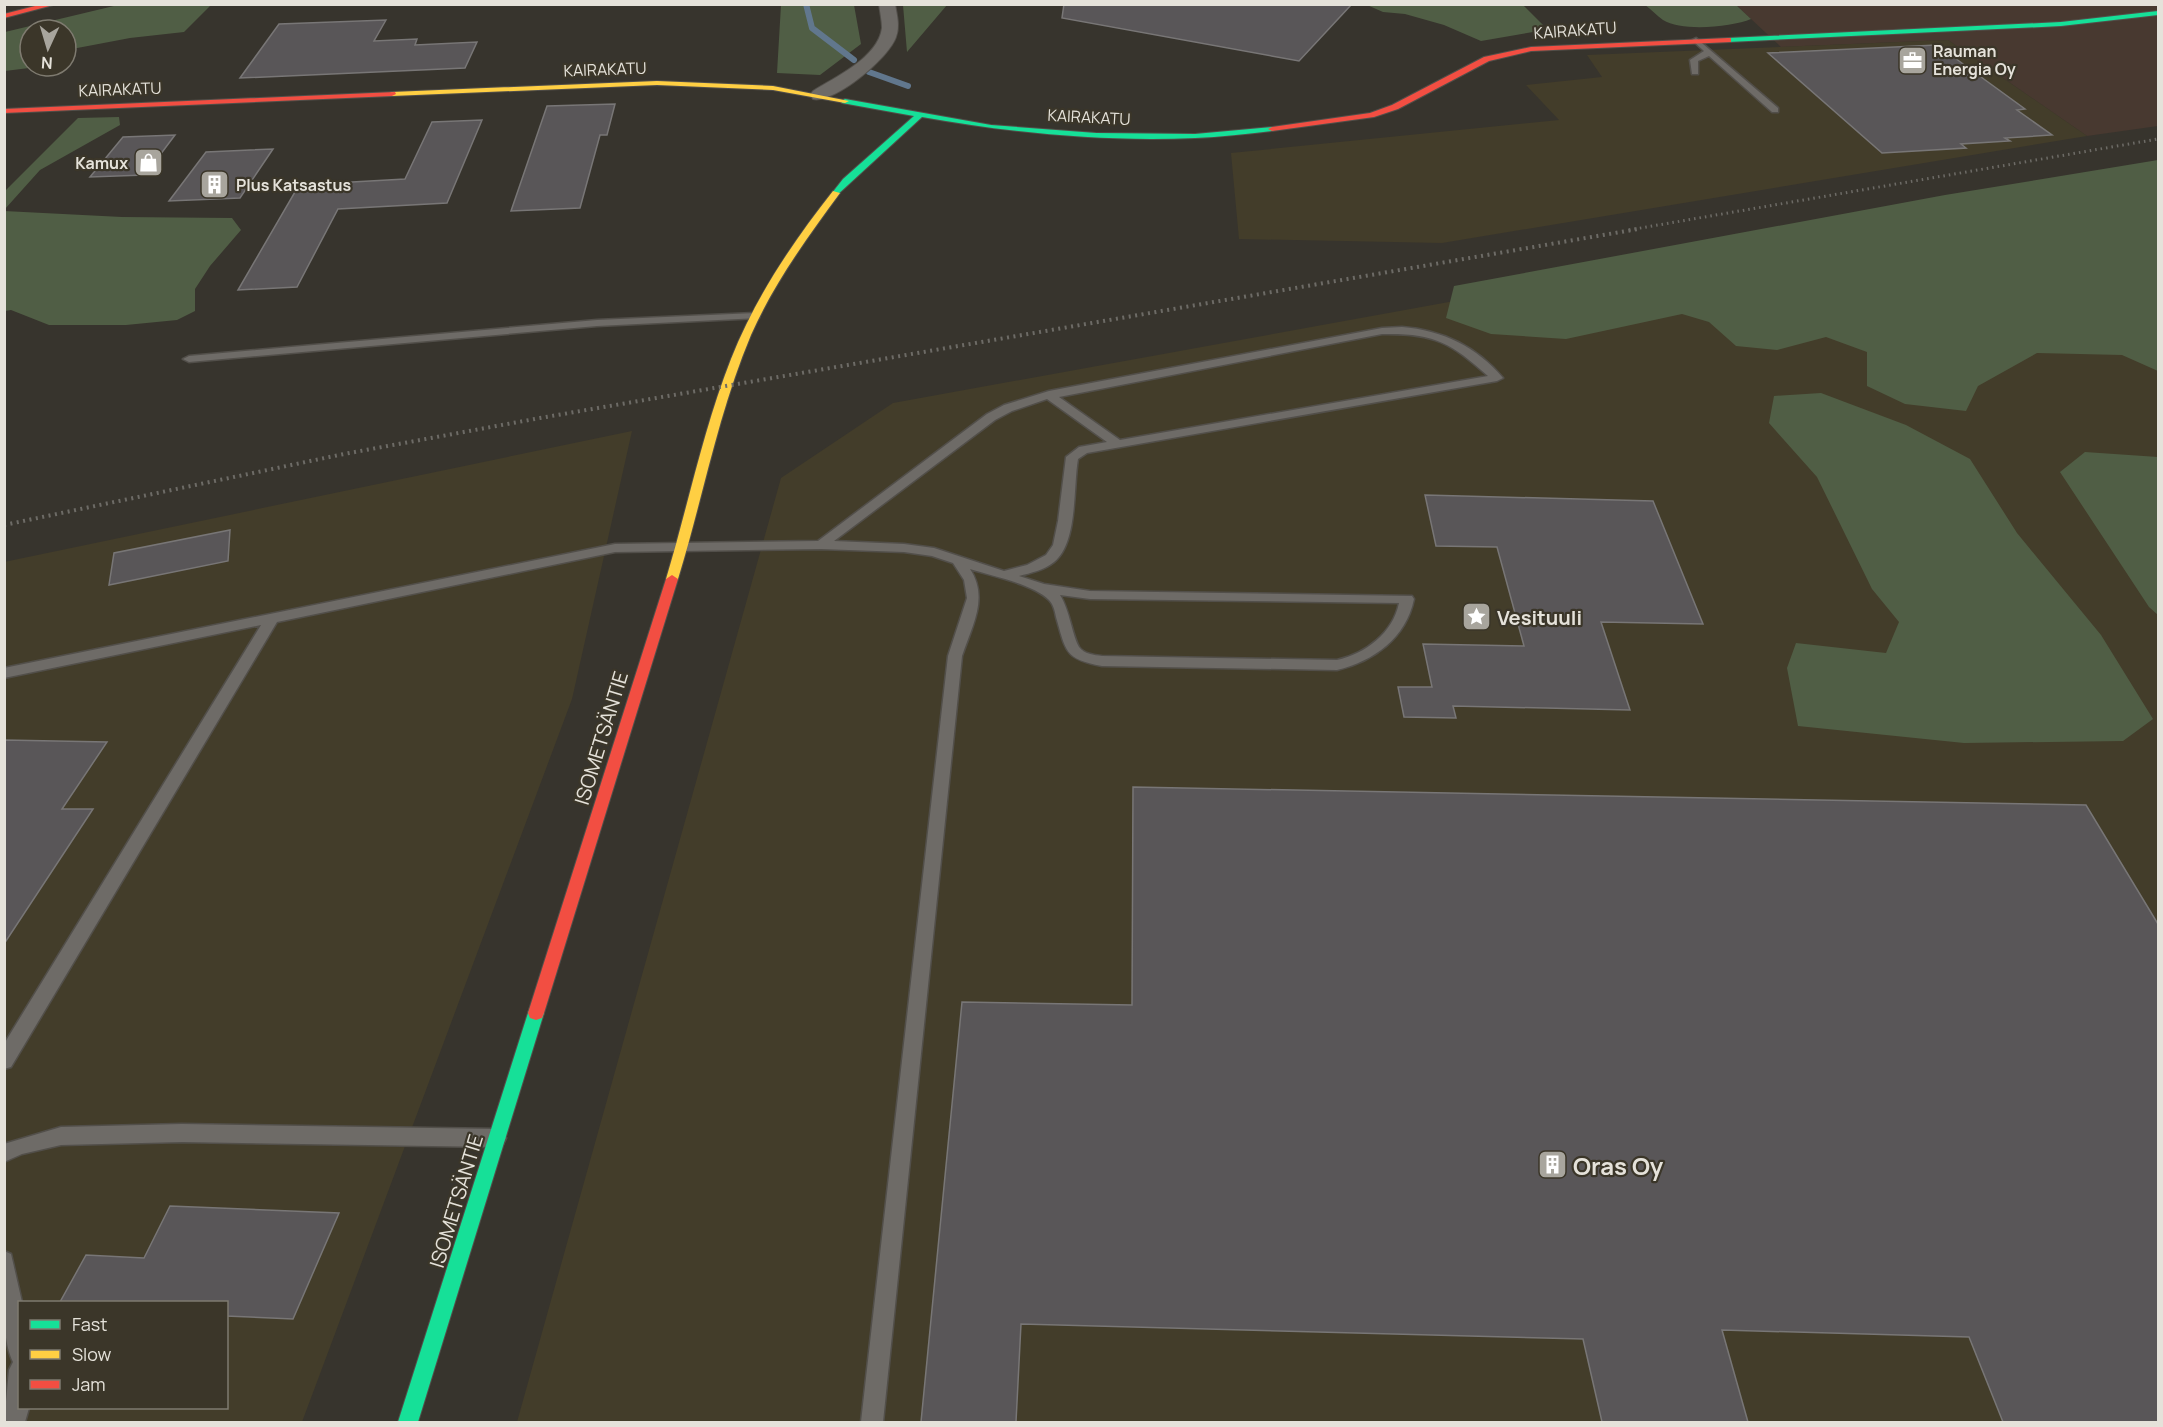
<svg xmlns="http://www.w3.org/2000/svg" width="2163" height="1427" font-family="Manrope,sans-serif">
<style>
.commercial{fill:#483930}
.built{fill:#433d2a;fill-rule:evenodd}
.forest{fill:#505e45}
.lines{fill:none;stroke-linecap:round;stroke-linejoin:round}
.stream{stroke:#61778d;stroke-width:6}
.building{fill:#595658;stroke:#787676;stroke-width:1.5}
.lane-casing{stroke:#524f4a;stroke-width:3}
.street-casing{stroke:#524f4a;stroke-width:2}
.fast-casing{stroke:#524f4a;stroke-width:2}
.slow-casing{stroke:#524f4a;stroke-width:2}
.jam-casing{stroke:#524f4a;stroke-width:2}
.lane{fill:#6e6b67;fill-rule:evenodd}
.street{fill:#6e6b67;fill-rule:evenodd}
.fast{fill:#16e098;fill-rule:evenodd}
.slow{fill:#ffcf43;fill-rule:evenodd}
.jam{fill:#f24e42;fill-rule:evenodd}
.rail-far1{stroke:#6d6b66;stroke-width:3;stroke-dasharray:1.5 4;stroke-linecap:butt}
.rail{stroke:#6d6b66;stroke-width:4;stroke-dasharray:2 4.5;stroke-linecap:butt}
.labels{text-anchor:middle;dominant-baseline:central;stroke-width:4.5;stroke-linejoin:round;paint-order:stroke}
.far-street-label{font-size:16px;fill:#e5e2da;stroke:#3b3629}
.far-poi-label{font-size:16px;font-weight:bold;fill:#e5e2da;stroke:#3b3629;text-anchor:start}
.poi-label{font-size:20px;font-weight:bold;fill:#e5e2da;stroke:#3b3629;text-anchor:start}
.street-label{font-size:20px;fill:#e5e2da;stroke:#3b3629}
.near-poi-label{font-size:24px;font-weight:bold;fill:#e5e2da;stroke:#3b3629;text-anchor:start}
</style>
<rect width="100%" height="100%" fill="#37342d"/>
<!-- commercial -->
<path class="commercial" d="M 1736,5 L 2158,5 L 2158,126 L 2087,136 L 1948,40 L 1781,47 Z"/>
<!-- built -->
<path class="built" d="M 1948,40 L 2087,136 L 1442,243 L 1239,239 L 1231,153 L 1559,120 L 1526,85 L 1602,77 L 1587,55 Z
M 2158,195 L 2158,1422 L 517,1422 L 781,478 L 893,403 L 1647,266 Z
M 632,431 L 572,699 L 302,1422 L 5,1422 L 4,562 ZM 20,1302 L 226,1302 L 226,1408 L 20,1408 Z"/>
<!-- forest -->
<path class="forest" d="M 118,5 L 246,5 L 211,5 L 184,32 L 130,38 L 72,49 L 66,53 L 66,30 L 30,30 L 30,66 L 45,66 L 5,71 L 5,32 Z
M 781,5 L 854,5 L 861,44 L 820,75 L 777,73 Z
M 903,5 L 947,5 L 907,52 Z
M 1367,5 L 1523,5 L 1543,25 L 1533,32 L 1481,41 L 1444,25 L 1405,14 L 1383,12 Z
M 1645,5 L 1736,5 L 1751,19 C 1732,27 1682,32 1663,20 C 1657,16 1651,9 1645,5 Z
M 119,117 L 120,125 L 40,170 L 5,209 L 5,191 L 78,118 Z
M 2158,160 L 2158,371 L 2122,355 L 2037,353 L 1978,386 L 1966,411 L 1905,404 L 1867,386 L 1867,352 L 1826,337 L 1777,350 L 1736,346 L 1709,322 L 1682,314 L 1566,339 L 1491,334 L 1446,318 L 1454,286 L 1945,195 Z
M 4,211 L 122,217 L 232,218 L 241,230 L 210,266 L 195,289 L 195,311 L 177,320 L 126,325 L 49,325 L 11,310 L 5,311 Z
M 1821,393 L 1906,425 L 1970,459 L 2017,533 L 2101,635 L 2153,719 L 2123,741 L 1964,743 L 1798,726 L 1787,668 L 1796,643 L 1886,653 L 1899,622 L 1872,589 L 1817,477 L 1769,423 L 1774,396 Z
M 2085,452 L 2158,457 L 2158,615 L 2149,607 L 2060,472 Z"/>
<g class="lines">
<!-- stream -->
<path class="stream" d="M 806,4 L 812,28 L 854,60
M 869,72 L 908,86"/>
</g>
<!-- building -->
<path class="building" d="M 1064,4 L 1352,4 L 1299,61 L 1062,18 Z
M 386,20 L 374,41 L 417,39 L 415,45 L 477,42 L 465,68 L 240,78 L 279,24 Z
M 1937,45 L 2025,109 L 2017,110 L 2052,135 L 2005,138 L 2010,141 L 1961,144 L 1966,148 L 1882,153 L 1768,53 Z
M 615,104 L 607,135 L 600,135 L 580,208 L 511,211 L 547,106 Z
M 482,120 L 447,203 L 338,209 L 297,287 L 238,290 L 299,185 L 405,179 L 432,122 Z
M 175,135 L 145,175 L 90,177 L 123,137 Z
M 273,149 L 240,198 L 169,201 L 206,152 Z
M 1425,495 L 1653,501 L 1703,624 L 1601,622 L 1630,710 L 1453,706 L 1456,718 L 1404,717 L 1398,687 L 1432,687 L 1423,644 L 1524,646 L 1497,547 L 1436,546 Z
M 230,530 L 228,561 L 109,585 L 114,553 Z
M 4,740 L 107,742 L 62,809 L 93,809 L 4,944 Z
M 1133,787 L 2086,805 L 2158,924 L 2158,1422 L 2003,1422 L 1969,1337 L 1722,1330 L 1748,1422 L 1602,1422 L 1583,1339 L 1021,1324 L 1016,1422 L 921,1422 L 962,1002 L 1132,1005 Z
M 170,1206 L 339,1213 L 293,1319 L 226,1316 L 226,1302 L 60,1302 L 86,1255 L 144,1258 Z"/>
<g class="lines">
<defs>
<path id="lane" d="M 1696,38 L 1778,108 L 1778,112 L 1772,112 L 1709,56 L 1698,61 L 1698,74 L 1692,74 L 1690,60 L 1704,51 L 1692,40 Z
M 755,313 L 759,314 L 759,318 L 597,326 L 189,362 L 183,359 L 189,356 L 597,320 Z
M 1402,327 C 1442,330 1477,347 1503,378 L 1497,381 L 1087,453 L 1078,459 C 1073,487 1078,543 1054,562 C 1044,570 1031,573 1019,576 L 1044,584 L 1090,591 L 1412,596 L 1414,599 C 1406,638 1374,661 1337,670 L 1102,666 C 1064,659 1066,651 1056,617 C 1055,611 1053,604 1049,600 C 1033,584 992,576 970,569 C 989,598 972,626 962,656 L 883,1422 L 861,1422 L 948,656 L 967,598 L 964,580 L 953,563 L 932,556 L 904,552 L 821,549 L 615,552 L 277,622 L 11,1067 L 4,1069 L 4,1044 L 261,625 L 4,678 L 4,668 L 615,544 L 818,541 L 987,414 L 1004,405 L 1049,391 L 1382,328 ZM 1382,334 C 1434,333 1450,342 1488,376 L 1120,440 L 1059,397 ZM 1047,399 L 1107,442 L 1079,447 L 1066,457 L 1058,521 L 1053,545 L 1046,555 L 1027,565 L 1004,571 L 934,548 L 904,544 L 834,541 L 995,420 L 1012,411 ZM 1060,595 L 1090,599 L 1399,603 C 1393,633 1365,654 1337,660 L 1102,656 C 1094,655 1084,654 1079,647 C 1072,635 1070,611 1060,595 Z
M 182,1124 L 496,1129 L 503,1132 L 506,1138 L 503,1144 L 496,1147 L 182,1142 L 61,1145 L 22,1154 L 4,1162 L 4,1144 L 61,1127 Z
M 4,1251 L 11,1254 L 22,1302 L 20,1302 L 20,1408 L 29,1408 L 25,1422 L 4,1422 L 9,1370 L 13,1362 C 0,1336 4,1282 4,1251 Z"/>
<path id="street" d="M 879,4 L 895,4 C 897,16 900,26 896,37 C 889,58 834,104 813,99 L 810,95 L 813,91 C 835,77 878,58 882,28 C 882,21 880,12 879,4 Z"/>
<path id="fast" d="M 2158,11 L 2158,15 L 2061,26 L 1728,42 L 1724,40 L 1728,38 L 2061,22 Z
M 845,99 L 991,125 L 1096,133 L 1195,134 L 1272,127 L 1276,129 L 1272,131 C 1246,134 1220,137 1195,138 C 1104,142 1012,133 922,117 L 836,196 L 832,193 L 843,179 L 914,116 L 842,103 L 841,101 Z
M 536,1006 L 542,1008 L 544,1013 L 418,1422 L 398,1422 L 528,1013 L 530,1008 Z"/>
<path id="slow" d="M 657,81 L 773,86 L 849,101 L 845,103 L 773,90 L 657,85 L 392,96 L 388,94 L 392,92 Z
M 833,191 L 840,193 C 807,238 774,283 751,335 C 718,413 703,498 678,579 L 672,583 L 668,582 L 666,579 C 688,506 703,430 731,359 C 755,298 792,243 833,191 Z"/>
<path id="jam" d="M 43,4 L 57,4 L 4,18 L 4,14 Z
M 1728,38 L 1731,38 L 1731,42 L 1531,51 L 1489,61 L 1398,109 L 1374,117 L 1272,131 L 1268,129 L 1272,127 L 1370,113 L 1392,105 L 1484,57 L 1531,47 Z
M 395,92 L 396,94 L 392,96 L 4,113 L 4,109 Z
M 672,575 L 678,579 L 544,1013 L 542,1018 L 536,1020 L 530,1018 L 528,1013 L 666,579 Z"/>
</defs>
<!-- lane casing -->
<use href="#lane" class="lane-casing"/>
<!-- street casing -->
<use href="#street" class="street-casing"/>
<!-- fast casing -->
<use href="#fast" class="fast-casing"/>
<!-- slow casing -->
<use href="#slow" class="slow-casing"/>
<!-- jam casing -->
<use href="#jam" class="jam-casing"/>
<!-- lane -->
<use href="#lane" class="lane"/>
<!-- street -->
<use href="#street" class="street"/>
<!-- fast -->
<use href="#fast" class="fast"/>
<!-- slow -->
<use href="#slow" class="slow"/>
<!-- jam -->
<use href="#jam" class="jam"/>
<!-- rail-far1 -->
<path class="rail-far1" d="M 1629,230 L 2158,139"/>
<!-- rail -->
<path class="rail" d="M 4,525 L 344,454 L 540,418 L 1638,229"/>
</g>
<!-- icons -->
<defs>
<symbol id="office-square" viewBox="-11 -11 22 22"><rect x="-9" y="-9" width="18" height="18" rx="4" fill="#a8a59d" stroke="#3b3629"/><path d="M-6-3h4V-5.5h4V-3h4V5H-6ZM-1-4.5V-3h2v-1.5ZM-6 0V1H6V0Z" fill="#fff"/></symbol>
<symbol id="shop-square" viewBox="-11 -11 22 22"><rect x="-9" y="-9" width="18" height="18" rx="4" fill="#a8a59d" stroke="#3b3629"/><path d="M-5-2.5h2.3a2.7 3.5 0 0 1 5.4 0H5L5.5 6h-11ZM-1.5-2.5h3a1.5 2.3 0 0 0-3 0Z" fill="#fff"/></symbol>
<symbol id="building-square" viewBox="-11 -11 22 22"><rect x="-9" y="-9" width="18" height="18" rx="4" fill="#a8a59d" stroke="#3b3629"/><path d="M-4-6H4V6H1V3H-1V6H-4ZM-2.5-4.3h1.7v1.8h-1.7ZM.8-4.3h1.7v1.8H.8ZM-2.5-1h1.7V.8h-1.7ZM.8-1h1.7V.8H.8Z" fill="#fff"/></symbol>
<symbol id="sight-square" viewBox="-11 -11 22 22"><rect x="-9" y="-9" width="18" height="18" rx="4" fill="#a8a59d" stroke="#3b3629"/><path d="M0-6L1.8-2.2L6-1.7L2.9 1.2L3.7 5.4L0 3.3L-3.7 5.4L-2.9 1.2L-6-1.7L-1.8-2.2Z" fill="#fff"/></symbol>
</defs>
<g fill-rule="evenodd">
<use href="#office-square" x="1896" y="44" width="33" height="33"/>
<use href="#shop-square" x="132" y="146" width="33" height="33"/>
<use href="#building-square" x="198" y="168" width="33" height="33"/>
<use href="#sight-square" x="1460" y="600" width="33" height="33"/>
<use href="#building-square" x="1536" y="1148" width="33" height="33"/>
</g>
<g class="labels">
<!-- far-street labels -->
<g class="far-street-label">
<text transform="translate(1575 30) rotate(-4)">KAIRAKATU</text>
<text transform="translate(605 69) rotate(-2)">KAIRAKATU</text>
<text transform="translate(120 89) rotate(-2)">KAIRAKATU</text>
<text transform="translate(1089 117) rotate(3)">KAIRAKATU</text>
</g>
<!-- far-poi labels -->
<g class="far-poi-label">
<text x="1933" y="51">Rauman<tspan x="1933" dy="18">Energia Oy</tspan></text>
<text x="128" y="163" text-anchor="end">Kamux</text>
<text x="236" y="185">Plus Katsastus</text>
</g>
<!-- poi labels -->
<g class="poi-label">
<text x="1497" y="617">Vesituuli</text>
</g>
<!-- street labels -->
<g class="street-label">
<text transform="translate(601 738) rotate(-73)">ISOMETSÄNTIE</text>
<text transform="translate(456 1201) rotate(-73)">ISOMETSÄNTIE</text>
</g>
<!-- near-poi labels -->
<g class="near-poi-label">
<text x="1573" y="1165">Oras Oy</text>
</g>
</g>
<!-- border -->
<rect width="2163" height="1427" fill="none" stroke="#e5e2da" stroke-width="12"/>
<!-- legend -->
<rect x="18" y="1301" width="210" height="108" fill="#3b3629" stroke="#7f7b70" stroke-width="1.5"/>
<rect x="30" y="1320" width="30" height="9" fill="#16e098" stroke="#7f7b70" stroke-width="1.5"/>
<text x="72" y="1331" font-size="18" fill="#e5e2da">Fast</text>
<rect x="30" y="1350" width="30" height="9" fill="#ffcf43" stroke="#7f7b70" stroke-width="1.5"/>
<text x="72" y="1361" font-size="18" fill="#e5e2da">Slow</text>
<rect x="30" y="1380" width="30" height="9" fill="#f24e42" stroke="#7f7b70" stroke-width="1.5"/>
<text x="72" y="1391" font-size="18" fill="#e5e2da">Jam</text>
<!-- north arrow -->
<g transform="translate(48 48) rotate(184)"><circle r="28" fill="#3b3629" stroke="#7f7b70" stroke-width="1.5"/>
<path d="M0-4.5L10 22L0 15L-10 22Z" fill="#a8a59d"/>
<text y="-9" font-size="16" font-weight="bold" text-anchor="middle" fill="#e5e2da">N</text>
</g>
</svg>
